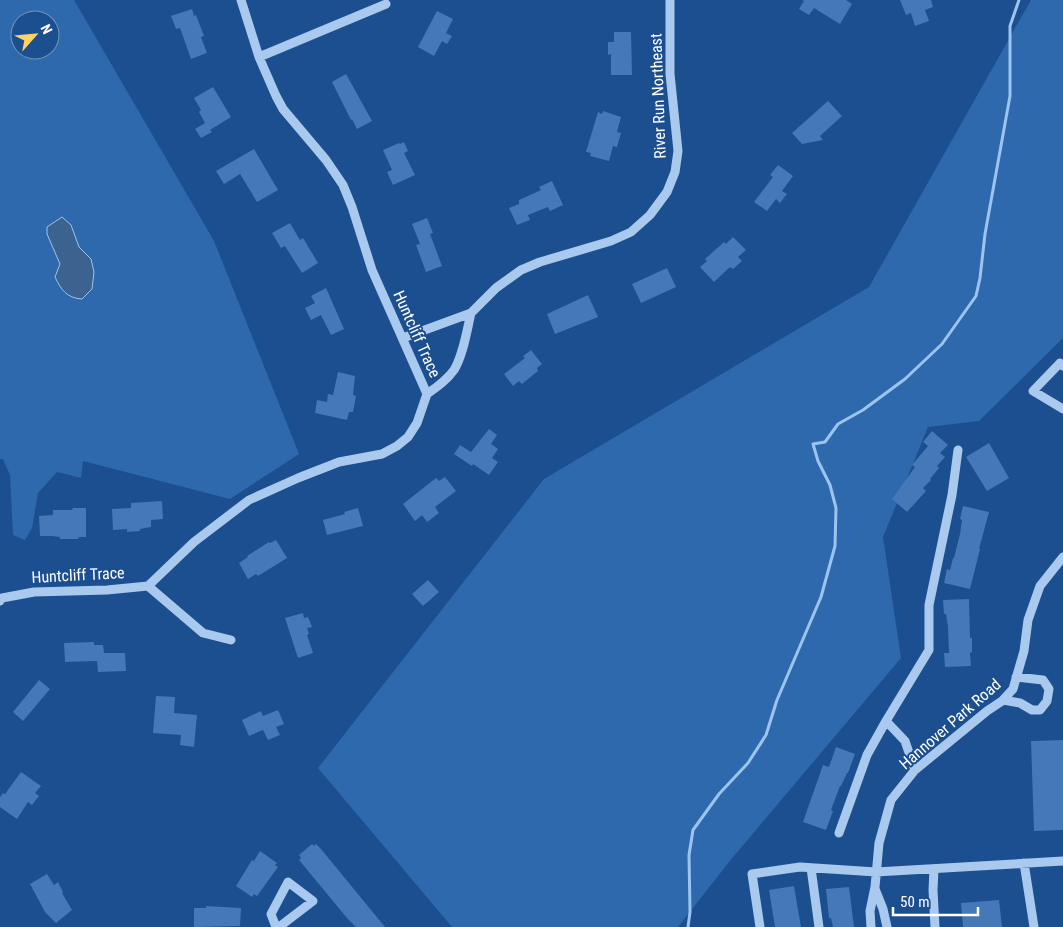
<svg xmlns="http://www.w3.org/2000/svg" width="1063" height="927" font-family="'Roboto Condensed',sans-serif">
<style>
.green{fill:#2e69ad;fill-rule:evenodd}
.water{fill:#3c6290;stroke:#9cc4f0}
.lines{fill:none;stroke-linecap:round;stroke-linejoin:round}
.stream{stroke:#9cc4f0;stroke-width:3}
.building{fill:#4478b7}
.minor{stroke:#a9c9ee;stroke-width:9}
.labels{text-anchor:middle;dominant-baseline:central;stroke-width:4;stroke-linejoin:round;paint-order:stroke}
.street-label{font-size:16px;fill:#fff;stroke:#1b4f8f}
</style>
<rect width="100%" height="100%" fill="#1b4f8f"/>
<!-- green -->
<path class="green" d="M 0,0 L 74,0 L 214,241 L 299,454 L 230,499 L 83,461 L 81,478 L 57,472 L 38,493 L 32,528 L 25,540 L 13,535 L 10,475 L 3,459 L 0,459 ZM 20,20 L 50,20 L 50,50 L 20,50 Z
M 1031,0 L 1063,0 L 1063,338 L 979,421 L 928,427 L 883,537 L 901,658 L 729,862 L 678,927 L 452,927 L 318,768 L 544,479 L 869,287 Z"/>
<!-- water -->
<path class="water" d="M 62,217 L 71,225 L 79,247 L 91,259 L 94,272 L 92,289 L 82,299 C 67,298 61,290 55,277 L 60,264 L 47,234 L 47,227 Z"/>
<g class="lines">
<!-- stream -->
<path class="stream" d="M 688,927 L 690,912 L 689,855 L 693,830 L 719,794 L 748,763 L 766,735 L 777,700 L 821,597 L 835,546 L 836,508 L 830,485 L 818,461 L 813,444 L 825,442 L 838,424 L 863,410 L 905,379 L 942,344 L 976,296 L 980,278 L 985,234 L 1010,96 L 1010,26 L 1019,0"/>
</g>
<!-- building -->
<path class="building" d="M 802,0 L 846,0 L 852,4 L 840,24 L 814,8 L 809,15 L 799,9 L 804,1 Z
M 900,0 L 931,0 L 933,7 L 925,10 L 929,21 L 915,26 L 911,13 L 906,15 Z
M 192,9 L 194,16 L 196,15 L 204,36 L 201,37 L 207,53 L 191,59 L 180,28 L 176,29 L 171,16 Z
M 437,11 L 453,19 L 446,33 L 452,36 L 447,44 L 442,41 L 434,56 L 418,47 Z
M 614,32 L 631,32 L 632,75 L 611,75 L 611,54 L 608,55 L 608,42 L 614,42 Z
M 346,74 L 372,121 L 357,129 L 352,119 L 351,120 L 332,82 Z
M 213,87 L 231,117 L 210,130 L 212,132 L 201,138 L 195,129 L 205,123 L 199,112 L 201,110 L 194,98 Z
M 828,101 L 842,116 L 820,136 L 823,140 L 802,144 L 792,133 Z
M 603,111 L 621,117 L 617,132 L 621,133 L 617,147 L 613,146 L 609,161 L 590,156 L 591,153 L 586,152 L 598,112 L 602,114 Z
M 404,142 L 408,151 L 404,153 L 415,175 L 393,185 L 387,172 L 392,170 L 383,150 L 399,143 L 400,144 Z
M 254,149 L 278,190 L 257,202 L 240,174 L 224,184 L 216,171 Z
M 778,165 L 793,176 L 782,191 L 787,194 L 780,203 L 776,199 L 767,211 L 754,202 L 773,177 L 770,175 Z
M 552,181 L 563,205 L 550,211 L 548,207 L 528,215 L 530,220 L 517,225 L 509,208 L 519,204 L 519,200 L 541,190 L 539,187 Z
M 427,218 L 433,233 L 430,234 L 442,266 L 426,272 L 416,245 L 420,244 L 412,224 Z
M 290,223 L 300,240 L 303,238 L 318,263 L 302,273 L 285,246 L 281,248 L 272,233 Z
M 733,237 L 746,250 L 738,257 L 742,261 L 733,269 L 730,267 L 714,282 L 700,267 L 707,261 L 705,259 L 724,242 L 726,244 Z
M 667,268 L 676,287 L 641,303 L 632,284 Z
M 326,288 L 344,329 L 331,335 L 321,315 L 311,320 L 305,308 L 315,303 L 311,296 Z
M 588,295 L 598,317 L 555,334 L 547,314 Z
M 531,350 L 542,364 L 537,368 L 538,371 L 522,384 L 519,381 L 513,386 L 504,374 L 525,358 L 523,356 Z
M 338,372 L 355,376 L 353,395 L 356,396 L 353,412 L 349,412 L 347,420 L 315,413 L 317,400 L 327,402 L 328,394 L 333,395 Z
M 489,429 L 497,435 L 491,444 L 498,449 L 492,458 L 498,462 L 489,475 L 473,464 L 472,466 L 454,454 L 460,445 L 471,452 Z
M 932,431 L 948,445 L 940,453 L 945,457 L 937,466 L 939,468 L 930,479 L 931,480 L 923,488 L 926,491 L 907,512 L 892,499 L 915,467 L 912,465 L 928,446 L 923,442 Z
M 989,443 L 1009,478 L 987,491 L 966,457 Z
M 445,477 L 456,491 L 435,507 L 439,513 L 427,522 L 422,515 L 415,521 L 403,504 L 436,478 L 439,481 Z
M 162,501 L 163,519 L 151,520 L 151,527 L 140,529 L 140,531 L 127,532 L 127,529 L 113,530 L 112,509 L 131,508 L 131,503 Z
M 963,506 L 989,512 L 979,549 L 980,549 L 970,589 L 944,583 L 947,569 L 950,570 L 953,558 L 954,558 L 960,534 L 962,520 L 960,519 Z
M 73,508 L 86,508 L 86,537 L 79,537 L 78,539 L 60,539 L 60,537 L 52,536 L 40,536 L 39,516 L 53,515 L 53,510 L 72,510 Z
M 358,508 L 363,526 L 327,535 L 323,520 L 345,514 L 344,512 Z
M 276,540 L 287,558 L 258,576 L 256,574 L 248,579 L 239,563 L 248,557 L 247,556 L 269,542 L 270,543 Z
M 428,580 L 439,592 L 423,606 L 412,594 Z
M 969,599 L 970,638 L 972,638 L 972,652 L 970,653 L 971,666 L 945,667 L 944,653 L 949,653 L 948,627 L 946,614 L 944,614 L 943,600 Z
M 303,613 L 304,618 L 308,617 L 312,627 L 307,628 L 309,634 L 307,635 L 313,653 L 298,658 L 285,618 Z
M 94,642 L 94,645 L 103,645 L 104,653 L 125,653 L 126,671 L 98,672 L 97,661 L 65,662 L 64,643 Z
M 39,680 L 50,689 L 23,721 L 13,712 Z
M 156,696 L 175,697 L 174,713 L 197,715 L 194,747 L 180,745 L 181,735 L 153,733 Z
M 278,710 L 284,724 L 276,727 L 280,735 L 268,740 L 263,730 L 249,736 L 242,720 L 261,711 L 263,716 Z
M 1063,740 L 1063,830 L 1034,831 L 1031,741 Z
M 836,747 L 855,754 L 848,773 L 847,773 L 841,786 L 840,786 L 831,810 L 833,811 L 826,830 L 803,822 L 823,765 L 829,767 Z
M 21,772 L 41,786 L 35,793 L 39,796 L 32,805 L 28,802 L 17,819 L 0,807 L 0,797 L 3,793 L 5,794 Z
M 312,844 L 314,846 L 316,844 L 321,849 L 385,927 L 356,927 L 347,918 L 299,860 L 301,858 L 299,855 Z
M 260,851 L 277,863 L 275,865 L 278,867 L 257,896 L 254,894 L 252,897 L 236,886 L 252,860 L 254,861 Z
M 47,874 L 54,885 L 58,882 L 63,892 L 62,893 L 72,910 L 56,923 L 45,912 L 30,884 Z
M 794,886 L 801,927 L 775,927 L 769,890 Z
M 849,887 L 854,927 L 833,927 L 831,918 L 829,918 L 826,889 Z
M 999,900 L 1002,927 L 963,927 L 961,903 Z
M 206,906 L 241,908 L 240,926 L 194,927 L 194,908 L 206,908 Z"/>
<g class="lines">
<!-- minor -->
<path class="minor" d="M 259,57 L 386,4
M 471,313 L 496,288 L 521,270 L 540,262 L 611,241 L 631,232 L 650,215 L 667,192 L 675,172 L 678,151 L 670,74 L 670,0
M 403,338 L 471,313 C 467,330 463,356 454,370 C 447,380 437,387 427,394
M 1063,366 L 1060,363 L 1033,391 L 1063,409
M 148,586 L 203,633 L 231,640
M 0,601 L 2,598 L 34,592 L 107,590 L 148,586 L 194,542 L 249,500 L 298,478 L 339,462 L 382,454 L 397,446 L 408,437 L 417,423 L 427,394 L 372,270 L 352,207 L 343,185 L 326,160 L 283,109 L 276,96 L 259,57 L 241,0
M 1003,700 L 1020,703 L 1032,710 L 1040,710 L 1047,701 L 1049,689 L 1043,680 L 1016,677
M 915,770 L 905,741 L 886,721 L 929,650 L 929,605 L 952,495 L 958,450
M 839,833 L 867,755 L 886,721
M 1024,863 L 1034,927
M 811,868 L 819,927
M 934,869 L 933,890 L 935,927
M 875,889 L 883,909 L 887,927
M 276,927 L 271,914 L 288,882 L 313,901 L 279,927
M 760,927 L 752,874 L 800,867 L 876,872 L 1063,861
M 871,927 L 870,911 L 875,887 L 879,843 L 891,800 L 915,770 L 987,711 L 1002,701 L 1013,689 L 1024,651 L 1028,620 L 1040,586 L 1063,557"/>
</g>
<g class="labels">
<!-- street labels -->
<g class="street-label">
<text transform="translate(658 96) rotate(-92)">River Run Northeast</text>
<text transform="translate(417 334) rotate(66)">Huntcliff Trace</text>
<text transform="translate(78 575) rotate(-3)">Huntcliff Trace</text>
<text transform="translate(950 724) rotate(-41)">Hannover Park Road</text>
</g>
</g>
<!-- north arrow -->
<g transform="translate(35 35) rotate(63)"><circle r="24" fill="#1b4f8f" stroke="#7695bc"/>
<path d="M0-4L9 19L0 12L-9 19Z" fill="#ffd166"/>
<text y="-8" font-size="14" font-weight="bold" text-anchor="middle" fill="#ffffff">N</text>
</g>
<!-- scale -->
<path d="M893 907v8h85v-8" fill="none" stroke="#ffffff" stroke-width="2.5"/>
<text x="900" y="907" font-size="15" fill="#ffffff" stroke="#1b4f8f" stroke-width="4" paint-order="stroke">50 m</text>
</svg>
